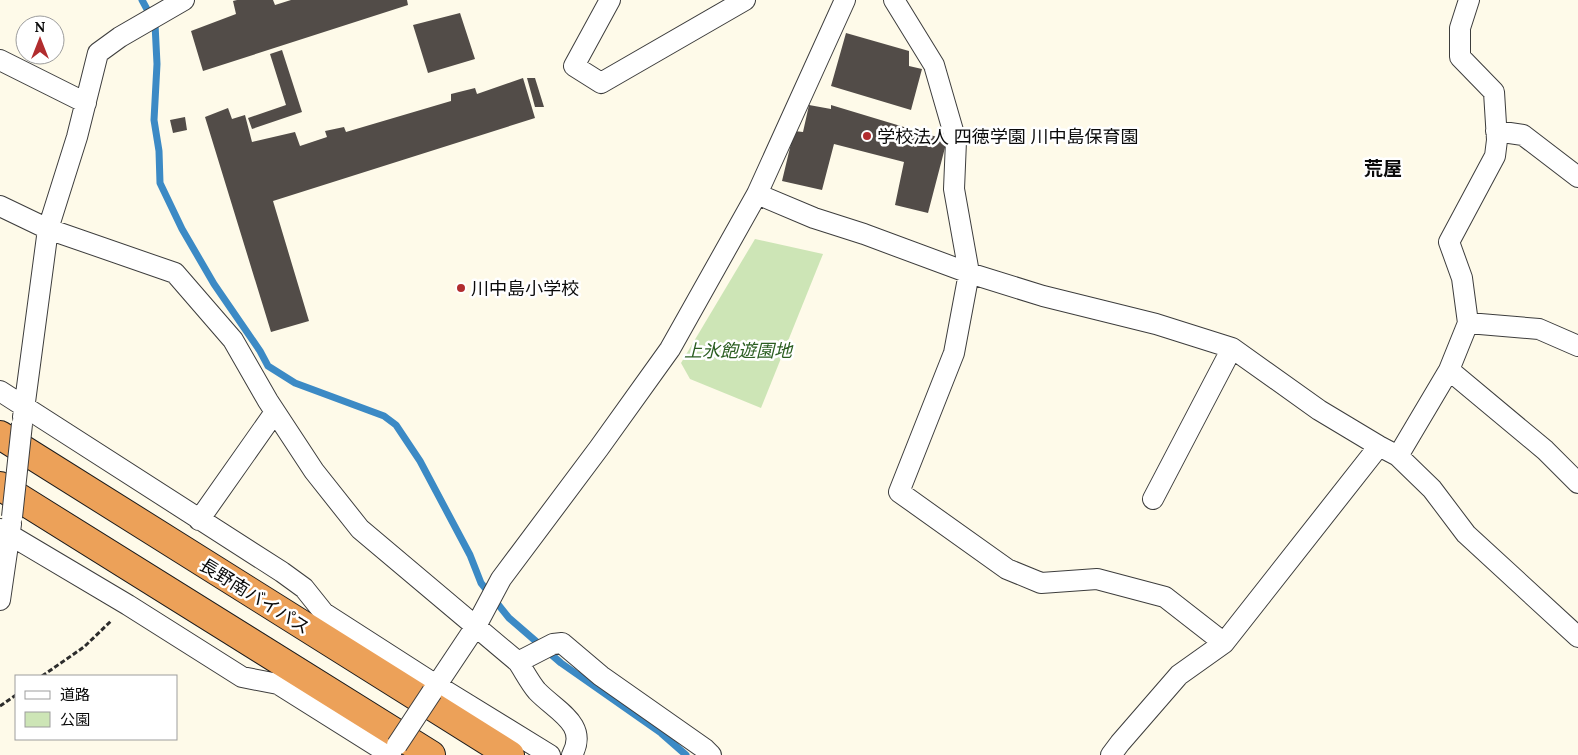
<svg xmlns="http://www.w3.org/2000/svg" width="1578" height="755" font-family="Lora,'Noto Sans JP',serif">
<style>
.green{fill:#cde5b6}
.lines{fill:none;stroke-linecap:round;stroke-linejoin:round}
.stream{stroke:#3c8ac5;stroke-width:7}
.building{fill:#524c48}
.street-casing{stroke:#3d3d3d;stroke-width:22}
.highway-casing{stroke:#1b1b1b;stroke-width:30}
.path{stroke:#2c2c2c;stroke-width:3;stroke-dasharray:5 2.5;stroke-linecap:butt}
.street{stroke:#fff;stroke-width:20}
.highway{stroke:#eca159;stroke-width:28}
.street-bridge-casing{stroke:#3d3d3d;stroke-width:22;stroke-linecap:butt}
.street-bridge{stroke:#fff;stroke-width:20}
.poi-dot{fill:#b12c2e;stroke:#fff;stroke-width:2}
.labels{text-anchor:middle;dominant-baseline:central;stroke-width:5;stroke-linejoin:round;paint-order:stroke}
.poi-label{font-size:18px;fill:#0a0a0a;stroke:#fff;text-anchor:start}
.park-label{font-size:18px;font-style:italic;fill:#2a5d20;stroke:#fff}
.street-label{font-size:18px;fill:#0a0a0a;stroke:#fff}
.neighbourhood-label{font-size:19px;font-weight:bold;fill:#0a0a0a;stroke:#fff}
</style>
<rect width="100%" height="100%" fill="#fefae9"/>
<!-- green -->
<path class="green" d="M 755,239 L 823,254 L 761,408 L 690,379 L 681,363 Z"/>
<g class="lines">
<!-- stream -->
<path class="stream" d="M 142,0 L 155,24 L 157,64 L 154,120 L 159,151 L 160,183 L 182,229 L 214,284 L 260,351 L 268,366 L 295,383 L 384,416 L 396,425 L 420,461 L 470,555 L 481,583 L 509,618 L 561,663 L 661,733 L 686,755"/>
</g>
<!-- building -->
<path class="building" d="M 237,0 L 273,0 L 275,5 L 291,0 L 407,0 L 408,5 L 203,71 L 191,31 L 236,14 L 233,1 Z
M 460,13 L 475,59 L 428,73 L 413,25 Z
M 846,33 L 909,51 L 909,66 L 922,69 L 911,110 L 831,86 Z
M 282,50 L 302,112 L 252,129 L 248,118 L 286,105 L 270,54 Z
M 523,78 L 535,118 L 273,201 L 309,321 L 271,332 L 205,117 L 228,108 L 232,119 L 245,115 L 252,142 L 295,132 L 300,146 L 327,137 L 325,131 L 344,127 L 346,132 L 451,101 L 451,94 L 475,88 L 477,94 Z
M 527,78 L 535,78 L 544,107 L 535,107 Z
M 809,105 L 831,109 L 831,105 L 947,140 L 928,213 L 895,205 L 904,162 L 834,144 L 822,190 L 782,181 L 794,131 L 803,132 Z
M 185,117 L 187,130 L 173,133 L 170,120 Z"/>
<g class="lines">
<defs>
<path id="street" d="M 610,0 L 574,66 L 601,83 L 745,0
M 894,0 L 934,65 L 956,141 L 954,189 L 969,273 L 954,353 L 899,492 L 1007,569 L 1041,583 L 1097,579 L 1165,597 L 1224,643
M 0,60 L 86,103
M 1496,131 L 1523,135 L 1578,177
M 757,194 L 814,218 L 864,234 L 969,273 L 1043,296 L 1156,324 L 1232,348 L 1319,410 L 1379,446 L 1398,456 L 1432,489 L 1466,534 L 1578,637
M 0,206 L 48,229 L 175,273 L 233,340 L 268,401 L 314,471 L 360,529 L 518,662 C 524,671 530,683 537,691 C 556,711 589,724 572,755
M 1468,323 L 1462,278 L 1449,242 L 1495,156 L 1497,140 L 1494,92 L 1460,57 L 1460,28 L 1469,0
M 1449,370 L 1545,450 L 1578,483
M 0,391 L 282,572 L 304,588 L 324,613 L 436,685 L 550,755
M 23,417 L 48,229 L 77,137 L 98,53 L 120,37 L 184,0
M 1398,456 L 1449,370 L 1468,323 L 1539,329 L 1578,346
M 1153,499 L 1232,348
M 199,520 L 275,412
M 0,529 L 128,605 L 242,677 L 278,684 L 391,755
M 0,600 L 11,524
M 518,662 L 553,644 L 562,643 L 601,676 L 705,749 L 711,755
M 432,692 L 476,626 L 501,579 L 599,448 L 670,349 L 757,194 L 845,0
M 1111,755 L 1120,743 L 1179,675 L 1224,643 L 1379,446"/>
<path id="highway" d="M 0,435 L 510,755
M 0,486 L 431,755"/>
</defs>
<!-- street casing -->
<use href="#street" class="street-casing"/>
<!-- highway casing -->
<use href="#highway" class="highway-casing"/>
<!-- path -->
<path class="path" d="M 42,676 L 84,647 L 111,621
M 0,706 L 16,695"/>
<!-- street -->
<use href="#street" class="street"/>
<!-- highway -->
<use href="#highway" class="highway"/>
<defs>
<path id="street-bridge" d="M 12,517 L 22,424
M 397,745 L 432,692"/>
</defs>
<!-- street-bridge casing -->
<use href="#street-bridge" class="street-bridge-casing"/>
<!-- street-bridge -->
<use href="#street-bridge" class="street-bridge"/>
</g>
<!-- markers -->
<g class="poi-dot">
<circle cx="867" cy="136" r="5"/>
<circle cx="461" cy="288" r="5"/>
</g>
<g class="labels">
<!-- poi labels -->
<g class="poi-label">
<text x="877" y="136">学校法人 四徳学園 川中島保育園</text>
<text x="471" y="288">川中島小学校</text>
</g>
<!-- park labels -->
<g class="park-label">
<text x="738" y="350">上氷飽遊園地</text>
</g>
<!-- street labels -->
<g class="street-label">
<text transform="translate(255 596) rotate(32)">長野南バイパス</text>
</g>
<!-- neighbourhood labels -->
<g class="neighbourhood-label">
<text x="1383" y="168">荒屋</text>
</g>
</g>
<!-- legend -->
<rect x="15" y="675" width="162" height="65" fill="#ffffff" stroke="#9d9d9d"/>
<rect x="25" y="691" width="25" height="8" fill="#ffffff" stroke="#9d9d9d"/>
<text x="60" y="700" font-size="15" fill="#0a0a0a">道路</text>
<rect x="25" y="712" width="25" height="15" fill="#cde5b6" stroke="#9d9d9d"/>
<text x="60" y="725" font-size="15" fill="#0a0a0a">公園</text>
<!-- north arrow -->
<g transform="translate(40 40)"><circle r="24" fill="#ffffff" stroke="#9d9d9d"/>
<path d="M0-4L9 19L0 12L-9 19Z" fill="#b12c2e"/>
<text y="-8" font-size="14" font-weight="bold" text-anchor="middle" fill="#0a0a0a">N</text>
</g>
</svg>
